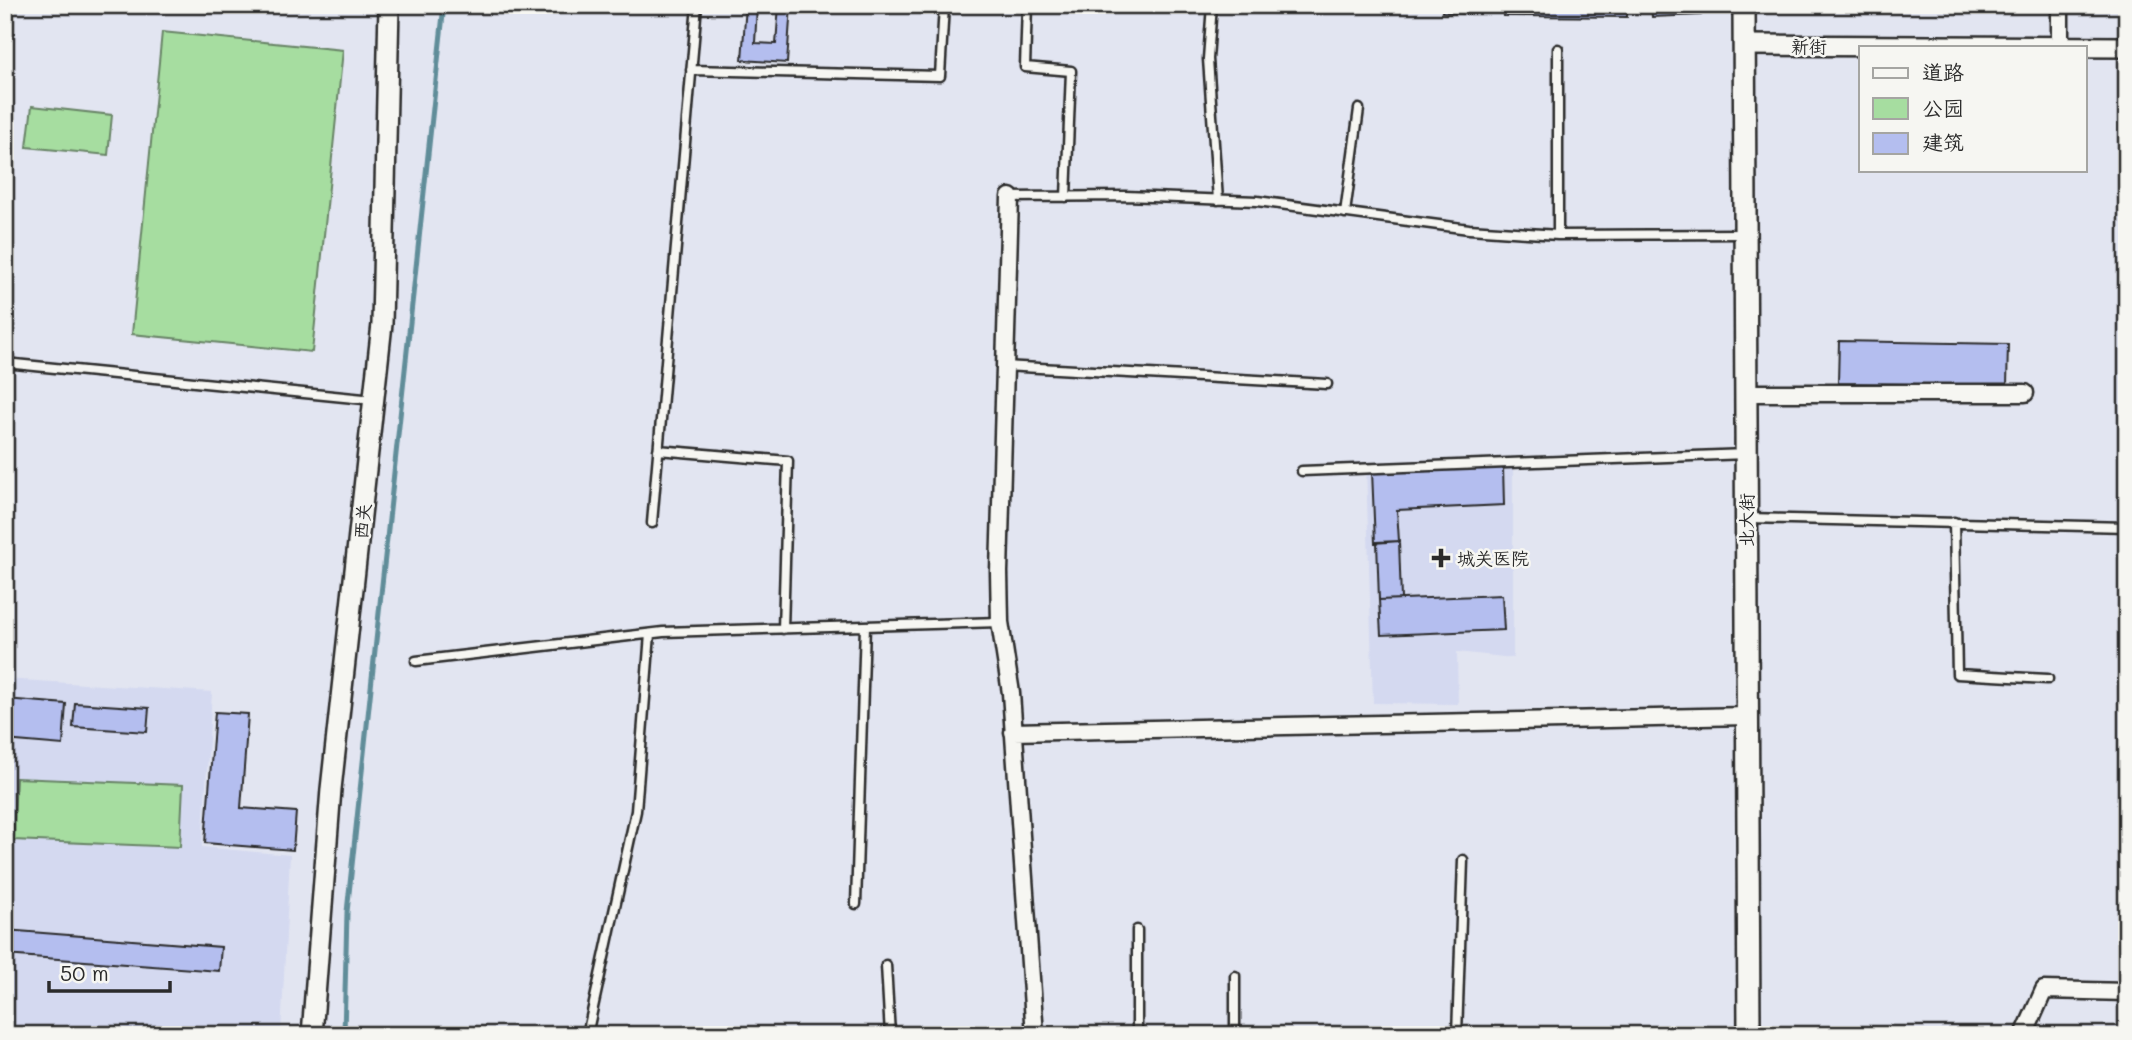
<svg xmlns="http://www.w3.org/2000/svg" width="2132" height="1040" font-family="Mali,'LXGW WenKai TC',sans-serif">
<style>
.built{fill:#d4d9f0}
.green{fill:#a6dda0;stroke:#688466;stroke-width:2}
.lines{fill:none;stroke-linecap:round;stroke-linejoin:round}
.stream{stroke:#608d99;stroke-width:5}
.building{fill:#b4beef;stroke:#2b2b2b;stroke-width:2}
.service-casing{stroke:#2b2b2b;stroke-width:13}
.minor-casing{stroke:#2b2b2b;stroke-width:21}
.tertiary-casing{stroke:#2b2b2b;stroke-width:24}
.secondary-casing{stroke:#2b2b2b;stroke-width:26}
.service{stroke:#f6f6f2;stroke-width:8}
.minor{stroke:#f6f6f2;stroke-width:16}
.tertiary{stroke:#f6f6f2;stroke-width:19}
.secondary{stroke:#f6f6f2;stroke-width:21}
.poi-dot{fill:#2b2b2b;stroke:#f6f6f2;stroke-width:2.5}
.labels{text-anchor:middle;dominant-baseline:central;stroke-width:5;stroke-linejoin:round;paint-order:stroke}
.street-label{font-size:18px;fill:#2b2b2b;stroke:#f6f6f2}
.poi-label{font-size:18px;fill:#2b2b2b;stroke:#f6f6f2;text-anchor:start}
</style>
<rect width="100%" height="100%" fill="#e2e5f1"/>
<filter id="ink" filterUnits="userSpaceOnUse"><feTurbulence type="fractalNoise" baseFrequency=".0143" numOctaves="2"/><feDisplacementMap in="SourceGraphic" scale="14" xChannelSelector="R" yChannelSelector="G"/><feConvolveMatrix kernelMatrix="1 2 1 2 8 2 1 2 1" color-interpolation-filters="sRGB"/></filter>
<g filter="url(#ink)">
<!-- built -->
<path class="built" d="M 1513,459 L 1513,658 L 1457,652 L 1458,704 L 1373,703 L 1366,464 Z
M 5,679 L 212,692 L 202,847 L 290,855 L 281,1035 L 5,1035 Z"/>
<!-- green -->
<path class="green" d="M 162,32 L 343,50 L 312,352 L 132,334 Z
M 32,106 L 112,115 L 108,155 L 27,147 Z
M 16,778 L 183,785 L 180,847 L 13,840 Z"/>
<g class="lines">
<!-- stream -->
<path class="stream" d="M 344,1035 L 347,912 L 444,5"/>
</g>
<!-- building -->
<path class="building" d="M 746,5 L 757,5 L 755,43 L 776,44 L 779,5 L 791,5 L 787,63 L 742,60 Z
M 1443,5 L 1470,5 L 1470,14 L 1442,12 Z
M 1503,5 L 1627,5 L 1627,17 L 1503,16 Z
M 1651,5 L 1701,5 L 1701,15 L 1652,17 Z
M 1839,341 L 2008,344 L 2007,385 L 1838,383 Z
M 1503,466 L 1504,505 L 1397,510 L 1399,541 L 1375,543 L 1372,471 Z
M 1399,541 L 1401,599 L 1379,600 L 1377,542 Z
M 1502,595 L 1504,630 L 1381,635 L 1379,600 Z
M 5,699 L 66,704 L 63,745 L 5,740 Z
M 75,703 L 149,708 L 147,732 L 73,727 Z
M 215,712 L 248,714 L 241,808 L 296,812 L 293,850 L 205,843 Z
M 5,930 L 221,947 L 219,971 L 5,955 Z"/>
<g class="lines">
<defs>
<path id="service" d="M 1027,5 L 1025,67 L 1071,71 L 1066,197
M 1212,5 L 1208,59 L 1218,200
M 1558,49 L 1558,235
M 691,70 L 940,76 L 944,5
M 1010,197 L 1125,196 L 1257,201 L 1469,229 L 1558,235 L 1744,234
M 1345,213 L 1359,109
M 5,363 L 374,400
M 1005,366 L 1327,384
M 658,450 L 788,461 L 783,629
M 1302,471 L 1746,454
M 1749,518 L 2127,527
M 1954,522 L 1957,674 L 2048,679
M 652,523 L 697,5
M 416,661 L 663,632 L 1000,622
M 856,904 L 865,626
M 886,965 L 890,1035
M 587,1035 L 636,811 L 650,634
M 1137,1035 L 1137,930
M 1235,1035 L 1235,976
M 1457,1035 L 1463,860"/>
<path id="minor" d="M 2060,47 L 2060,5
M 1010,197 L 999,572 L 1000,622 L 1011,693 L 1035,1035
M 1745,393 L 2025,393
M 1013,732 L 1747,716
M 2024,1035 L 2044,990 L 2127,992"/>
<path id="tertiary" d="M 1744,45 L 2127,47
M 312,1035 L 331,789 L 382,324 L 389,5"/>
<path id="secondary" d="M 1744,5 L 1749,1035"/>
</defs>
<!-- service casing -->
<use href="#service" class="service-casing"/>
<!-- minor casing -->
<use href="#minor" class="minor-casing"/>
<!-- tertiary casing -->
<use href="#tertiary" class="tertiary-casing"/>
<!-- secondary casing -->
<use href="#secondary" class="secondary-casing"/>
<!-- service -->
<use href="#service" class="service"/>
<!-- minor -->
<use href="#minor" class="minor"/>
<!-- tertiary -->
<use href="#tertiary" class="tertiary"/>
<!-- secondary -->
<use href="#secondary" class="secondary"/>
</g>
</g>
<!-- markers -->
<path class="poi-dot" d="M1437.5 547.5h7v7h7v7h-7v7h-7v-7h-7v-7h7z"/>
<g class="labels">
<!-- street labels -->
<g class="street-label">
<text x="1809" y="46">新街</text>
<text transform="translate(1746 520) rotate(-90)">北大街</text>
<text transform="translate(362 521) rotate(-84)">西关</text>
</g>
<!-- poi labels -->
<g class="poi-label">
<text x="1457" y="558">城关医院</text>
</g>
</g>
<!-- margin -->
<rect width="2132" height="1040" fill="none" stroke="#f6f6f2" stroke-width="28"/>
<rect x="14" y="14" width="2104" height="1012" fill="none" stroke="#2b2b2b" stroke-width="2.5" filter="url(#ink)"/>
<!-- legend -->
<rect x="1859" y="46" width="228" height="126" fill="#f6f6f2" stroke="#a5a5a2" stroke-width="2"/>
<rect x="1873" y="68" width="35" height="10" fill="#f6f6f2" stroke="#a5a5a2" stroke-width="2"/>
<text x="1922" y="80" font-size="21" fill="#2b2b2b">道路</text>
<rect x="1873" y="98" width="35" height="21" fill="#a6dda0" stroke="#a5a5a2" stroke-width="2"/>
<text x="1922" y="116" font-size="21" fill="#2b2b2b">公园</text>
<rect x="1873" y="133" width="35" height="21" fill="#b4beef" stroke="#a5a5a2" stroke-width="2"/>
<text x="1922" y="150" font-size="21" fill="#2b2b2b">建筑</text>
<!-- scale -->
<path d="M49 981v10h121v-10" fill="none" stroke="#2b2b2b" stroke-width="3.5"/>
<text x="60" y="981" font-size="21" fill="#2b2b2b" stroke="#f6f6f2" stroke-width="5" paint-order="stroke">50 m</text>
</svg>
